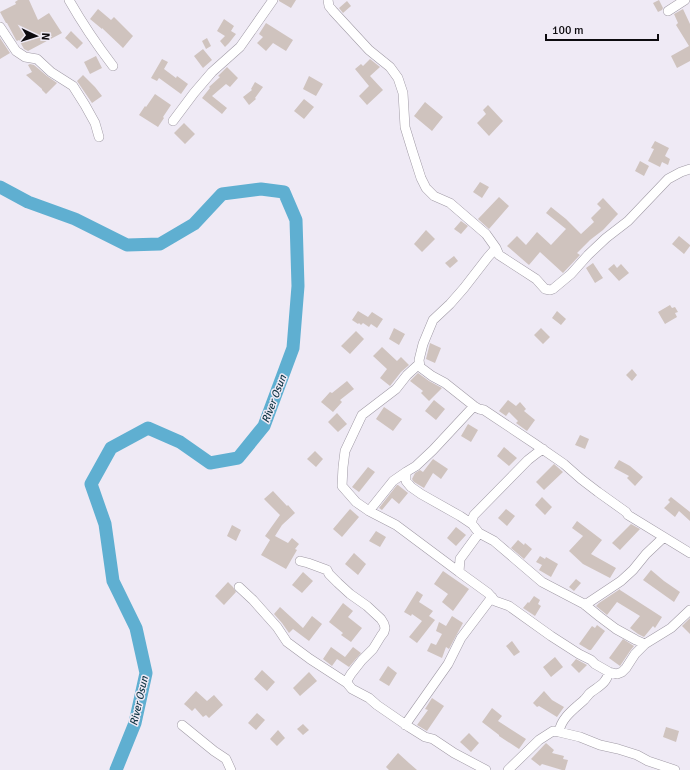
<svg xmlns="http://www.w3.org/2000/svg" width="690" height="770" font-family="Signika,sans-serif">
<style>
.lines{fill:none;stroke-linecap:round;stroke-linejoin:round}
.river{stroke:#5fafd1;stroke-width:13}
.building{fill:#cfc3be}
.minor-casing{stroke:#a09aa5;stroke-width:10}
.minor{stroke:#fff;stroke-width:9}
.labels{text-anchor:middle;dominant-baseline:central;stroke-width:3;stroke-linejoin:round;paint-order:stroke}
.water-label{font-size:11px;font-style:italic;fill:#113645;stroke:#efeaf5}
</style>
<rect width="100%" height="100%" fill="#efeaf5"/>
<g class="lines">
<!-- river -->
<path class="river" d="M 0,187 L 28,202 L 75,219 L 127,245 L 160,244 L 194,224 L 222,194 L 261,189 L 284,192 L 296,220 L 298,286 L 293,348 L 264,426 L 238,458 L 210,463 L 180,442 L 148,428 L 111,448 L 91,484 L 105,524 L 113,581 L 136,628 L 146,673 L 135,723 L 116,770"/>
</g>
<!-- building -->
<path class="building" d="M 18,0 L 29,0 L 38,20 L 49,13 L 62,33 L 28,51 L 24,49 L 19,40 L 17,41 L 16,40 L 7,23 L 6,23 L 0,12 L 16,4 L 15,2 Z
M 279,0 L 296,0 L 291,8 L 279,1 Z
M 659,0 L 663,8 L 662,10 L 658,12 L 653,3 Z
M 347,1 L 351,6 L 343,13 L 339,8 Z
M 98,9 L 111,20 L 114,17 L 133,36 L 123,48 L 102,28 L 102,29 L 90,19 Z
M 683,9 L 690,24 L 690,61 L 677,68 L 671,56 L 689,46 L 676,25 L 678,23 L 674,14 Z
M 224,19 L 234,26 L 231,31 L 236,34 L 229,43 L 225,47 L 220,41 L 225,36 L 217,31 Z
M 266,23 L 293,40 L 286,51 L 273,43 L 266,51 L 257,43 L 263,37 L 259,34 Z
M 71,31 L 83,43 L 77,49 L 65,38 Z
M 0,38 L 10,53 L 0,59 Z
M 207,38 L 211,46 L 206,49 L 202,41 Z
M 203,49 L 212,60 L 203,68 L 194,56 Z
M 96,56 L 102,68 L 90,74 L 84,62 Z
M 162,59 L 168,62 L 164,69 L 176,78 L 177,76 L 188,84 L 181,94 L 159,78 L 157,81 L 151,78 Z
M 370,59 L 380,67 L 370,76 L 383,90 L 367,105 L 359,96 L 369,86 L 355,69 L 361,64 L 363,66 Z
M 30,64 L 34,65 L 47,76 L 57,83 L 46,94 L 42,90 L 42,89 L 26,75 L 32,72 L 28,65 Z
M 227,67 L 238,78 L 230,87 L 226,84 L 212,96 L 227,108 L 222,114 L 202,98 L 210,88 L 209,87 L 220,77 L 218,76 Z
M 83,75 L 95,87 L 102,96 L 92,103 L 77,81 Z
M 309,76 L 323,84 L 316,96 L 303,89 Z
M 255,82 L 263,87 L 255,98 L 256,99 L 249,105 L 243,97 L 252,90 L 251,89 Z
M 155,94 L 171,105 L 163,117 L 164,118 L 158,127 L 139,115 L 145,106 L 146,107 Z
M 304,99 L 314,107 L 304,119 L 294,111 Z
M 425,102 L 443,117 L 432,131 L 414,116 Z
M 488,105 L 503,121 L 489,136 L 477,123 L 486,114 L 483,110 Z
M 184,123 L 195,134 L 185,144 L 174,133 Z
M 655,141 L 669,148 L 665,156 L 670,159 L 668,165 L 662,162 L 660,167 L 648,161 L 654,149 L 651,148 Z
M 640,161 L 649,166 L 644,176 L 635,171 Z
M 480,182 L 489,187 L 482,198 L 473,192 Z
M 499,197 L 509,206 L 489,229 L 478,219 Z
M 603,198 L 618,214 L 603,230 L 590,240 L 577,253 L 580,255 L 563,273 L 540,252 L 529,265 L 507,246 L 517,236 L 526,245 L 537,232 L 551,245 L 566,229 L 546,213 L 551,207 L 566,219 L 581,234 L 594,222 L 591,218 L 601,208 L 597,204 Z
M 461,221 L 468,226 L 461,234 L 454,229 Z
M 426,230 L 435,239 L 422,252 L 414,244 Z
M 679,236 L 690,245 L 690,246 L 684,254 L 672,244 Z
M 454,256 L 458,261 L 450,268 L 445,263 Z
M 593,263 L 603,278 L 595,283 L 586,268 Z
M 614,264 L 617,268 L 621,264 L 629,273 L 619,281 L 608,269 Z
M 670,305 L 672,308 L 675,307 L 678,312 L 675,313 L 677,317 L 665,324 L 658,312 Z
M 358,311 L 368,317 L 372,312 L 383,319 L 377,328 L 371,324 L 369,327 L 363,323 L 361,325 L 359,323 L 358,324 L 352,320 Z
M 557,311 L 566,319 L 561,325 L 552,318 Z
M 394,328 L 405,334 L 399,345 L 389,339 Z
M 541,328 L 550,337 L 543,344 L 534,335 Z
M 356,331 L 364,339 L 350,354 L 341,346 Z
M 430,343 L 441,348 L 435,363 L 426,359 Z
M 382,347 L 397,361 L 401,357 L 409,365 L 401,372 L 390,386 L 380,378 L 387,369 L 373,356 Z
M 632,369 L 637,375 L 632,381 L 626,375 Z
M 418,373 L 429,381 L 442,388 L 429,401 L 421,393 L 423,391 L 410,381 Z
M 347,381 L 354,389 L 340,400 L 342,402 L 333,412 L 321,402 L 330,392 L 332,393 Z
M 434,400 L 445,409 L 436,420 L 425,411 Z
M 508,400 L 516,406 L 520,402 L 526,409 L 524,411 L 535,420 L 527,431 L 516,423 L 518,421 L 509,412 L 506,416 L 499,411 Z
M 384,407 L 402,419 L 393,431 L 376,419 Z
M 337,413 L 347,424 L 338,432 L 328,422 Z
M 468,424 L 478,430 L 471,442 L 461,436 Z
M 580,435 L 589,439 L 585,449 L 575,445 Z
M 504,447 L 517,458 L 509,466 L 497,456 Z
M 315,451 L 323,459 L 316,467 L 307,459 Z
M 433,459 L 448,469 L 441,479 L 433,473 L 424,488 L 414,482 L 412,479 L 415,473 L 420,470 L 423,472 Z
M 619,460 L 630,466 L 643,477 L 635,486 L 627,478 L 629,476 L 614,468 Z
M 554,464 L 563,472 L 544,490 L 536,482 Z
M 368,467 L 375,472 L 359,492 L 352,487 Z
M 397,485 L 398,485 L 408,493 L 399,504 L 392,498 L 382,510 L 379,508 Z
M 273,491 L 287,506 L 288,505 L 295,513 L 282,525 L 275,536 L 288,543 L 292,538 L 299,544 L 295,549 L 297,550 L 286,569 L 261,555 L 270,540 L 265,536 L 280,515 L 264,499 Z
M 542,497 L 552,507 L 545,515 L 535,505 Z
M 671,497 L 690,512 L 690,521 L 679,511 L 675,517 L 664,508 L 670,502 L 668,500 Z
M 350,509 L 359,517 L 342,537 L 333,529 Z
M 506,509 L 515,516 L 507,526 L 498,518 Z
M 577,521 L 602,540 L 591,554 L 616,568 L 610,578 L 583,564 L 569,551 L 583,536 L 572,528 Z
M 631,524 L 640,529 L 620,550 L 612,543 Z
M 232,525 L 241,530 L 236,541 L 227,536 Z
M 456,527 L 466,535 L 456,546 L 447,538 Z
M 376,531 L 386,537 L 380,547 L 369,541 Z
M 518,540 L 524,545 L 525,543 L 532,549 L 524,559 L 511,548 Z
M 354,553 L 366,564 L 358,575 L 345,564 Z
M 540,556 L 545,559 L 546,557 L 558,564 L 551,577 L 539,570 L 542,565 L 536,562 Z
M 651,570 L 664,581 L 680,592 L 674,602 L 643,580 Z
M 443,571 L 469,589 L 453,611 L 442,602 L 448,594 L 434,584 Z
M 303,572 L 313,581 L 302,593 L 292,585 Z
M 576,579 L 581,583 L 574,591 L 569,587 Z
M 228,582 L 233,587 L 236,592 L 224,605 L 215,596 Z
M 620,589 L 620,590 L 662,617 L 655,628 L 653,626 L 644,637 L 638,634 L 630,628 L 640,616 L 617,602 L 607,615 L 596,606 L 599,603 Z
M 417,591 L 423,595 L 419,602 L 433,611 L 429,616 L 435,620 L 417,643 L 409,637 L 422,621 L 412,614 L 411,616 L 404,612 Z
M 534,596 L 540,600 L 538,604 L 541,606 L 535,616 L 523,608 L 528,602 L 529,603 Z
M 343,603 L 353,611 L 348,617 L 362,628 L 351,642 L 341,635 L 343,633 L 329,622 Z
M 280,607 L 303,628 L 312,616 L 322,624 L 309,641 L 293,629 L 289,633 L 282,623 L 274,614 Z
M 452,616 L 463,623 L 449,649 L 446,647 L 442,658 L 427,651 L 431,643 L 436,645 L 442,634 L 436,631 L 439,622 L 446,626 Z
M 690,618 L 690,634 L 682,626 Z
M 597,625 L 605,631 L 591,650 L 589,650 L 579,644 L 592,626 L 595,628 Z
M 623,639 L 634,646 L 630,651 L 620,666 L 609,658 Z
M 512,641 L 520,652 L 514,656 L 506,646 Z
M 331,647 L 345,657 L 353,647 L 361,653 L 349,667 L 337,659 L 332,666 L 323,659 Z
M 555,657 L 563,667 L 551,677 L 543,667 Z
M 576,659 L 587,665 L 579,673 L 571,665 Z
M 388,666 L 397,673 L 389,686 L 379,680 Z
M 262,670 L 275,682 L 267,691 L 254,679 Z
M 309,672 L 317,681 L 300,696 L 293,688 Z
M 196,691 L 207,701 L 214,695 L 223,705 L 209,718 L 206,715 L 203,717 L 195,708 L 192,711 L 184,704 Z
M 544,691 L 552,700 L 564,707 L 557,717 L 539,706 L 537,707 L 533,703 Z
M 432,698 L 444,706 L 427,731 L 417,725 L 428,710 L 425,709 Z
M 492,708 L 502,716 L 498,721 L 526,739 L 519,749 L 499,736 L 499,735 L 482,722 Z
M 257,713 L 265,720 L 256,730 L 248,723 Z
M 303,724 L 309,730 L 303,735 L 297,729 Z
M 666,727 L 679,731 L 676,742 L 663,737 Z
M 278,730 L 285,738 L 277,746 L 270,739 Z
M 469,733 L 479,743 L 471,752 L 460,742 Z
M 546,743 L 554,750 L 552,753 L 564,756 L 563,759 L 568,760 L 565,770 L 562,770 L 542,764 L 540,766 L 531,759 Z
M 398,753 L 409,763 L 417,770 L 389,770 L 386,767 Z"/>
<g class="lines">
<defs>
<path id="minor" d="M 69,0 C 82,23 97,45 113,66
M 328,0 L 329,6 L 333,11 L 369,50 L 390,67 L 398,78 L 403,93 L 405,127 L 412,150 L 421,178 L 426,188 L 434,196 L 450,203 L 486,234 L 496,248 L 499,255 L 536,279 L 545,289 L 550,290 L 553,289 L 571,274 L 588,255 L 606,238 L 628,221 L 668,179 L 681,172 L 690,169
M 668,11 L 685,0
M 0,27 L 16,51 L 25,57 L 37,59 L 51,72 L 73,86 L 85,105 L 95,123 L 99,137
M 173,121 L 194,93 L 212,72 L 240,47 L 273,0
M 496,248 L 488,257 L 464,288 L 450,304 L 433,320 L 423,344 L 419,360 L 420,367 L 432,376 L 445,383 L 474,406 L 479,409 L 484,410 L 535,444 L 564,464 L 581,479 L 598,492 L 626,512 L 628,515 L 690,553
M 419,364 L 407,375 L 396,389 L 362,415 L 345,451 L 343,467 L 342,486 L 356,502 L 369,511 L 396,525 L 459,572
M 543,449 L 537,453 L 528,460 L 474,515 L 472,520 L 472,524 L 479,533 L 494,541 L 542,582 L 584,604 L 600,617 L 616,629 L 636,640 L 645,644 L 671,628 L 690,610
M 369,511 L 393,481 L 406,472
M 472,524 L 460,516 L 421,494 L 411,487 L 406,481 L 406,472 L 416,466 L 433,450 L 474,406
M 479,533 L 460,559 L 459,572 L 488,593 L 495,601 L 509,606 L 551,636 L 579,654 L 591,660 L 595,664 L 609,672 L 617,674 L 622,672 L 626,668 L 635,654 L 645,644
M 300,561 L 308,563 L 327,570 L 329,574 L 338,583 L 350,594 L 367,606 L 381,619 L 384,624 L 385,628 L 384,632 L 381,636 L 373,649 L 362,660 L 351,674 L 348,679 L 347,683 L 352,689 L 369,698 L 377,705 L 409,727 L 425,737 L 433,739 L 454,753 L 486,770
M 239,587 L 253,600 L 277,627 L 287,642 L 310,659 L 347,683
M 585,605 L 621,581 L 633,570 L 646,554 L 664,537
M 182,725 L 214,751 L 226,759 L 231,770
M 405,725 L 448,664 L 461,638 L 492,597
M 559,732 C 561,718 574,709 584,700 C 586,698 588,695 590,693 C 599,686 606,684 609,672
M 508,770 L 539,740 L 553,731 L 559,732 L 580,737 L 600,745 L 618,749 L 637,755 L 648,761 L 675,770"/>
</defs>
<!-- minor casing -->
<use href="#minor" class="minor-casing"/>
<!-- minor -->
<use href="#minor" class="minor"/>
</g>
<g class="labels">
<!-- water labels -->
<g class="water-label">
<text transform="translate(274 399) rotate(-69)">River Osun</text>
<text transform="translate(139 701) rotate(-77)">River Osun</text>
</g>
</g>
<!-- north arrow -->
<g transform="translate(36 36) rotate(94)" stroke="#efeaf5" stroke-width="3" paint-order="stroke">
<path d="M0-3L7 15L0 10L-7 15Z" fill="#0d0b0f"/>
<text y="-6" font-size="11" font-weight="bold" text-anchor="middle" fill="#0d0b0f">N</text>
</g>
<!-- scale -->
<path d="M546 34v6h112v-6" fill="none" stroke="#0d0b0f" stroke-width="2"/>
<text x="552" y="34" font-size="12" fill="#0d0b0f" stroke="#efeaf5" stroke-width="3" paint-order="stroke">100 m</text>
</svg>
